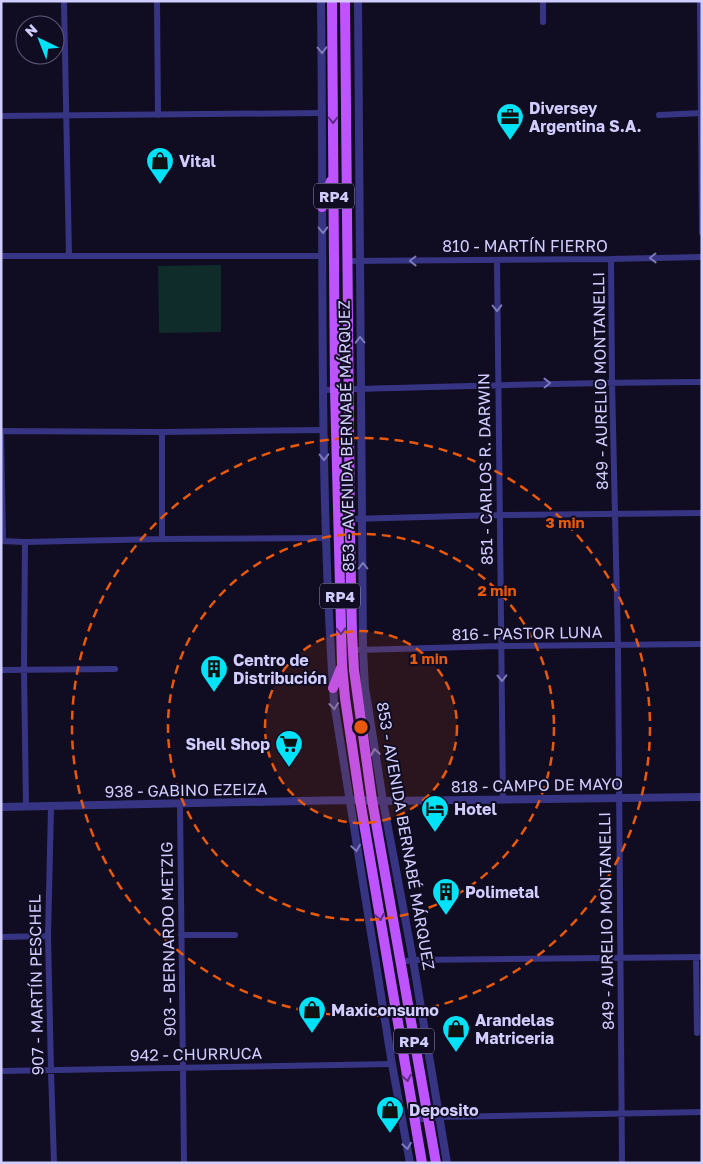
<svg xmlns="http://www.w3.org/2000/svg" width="703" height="1164" font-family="'Golos Text',sans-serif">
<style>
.pitch{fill:#0f2c2a}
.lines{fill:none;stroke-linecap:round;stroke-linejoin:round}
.minor{stroke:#373583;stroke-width:6}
.tertiary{stroke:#373583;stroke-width:8}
.primary{stroke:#bd54ff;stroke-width:10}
.oneway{stroke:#7d79bb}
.oneway2{stroke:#5e2c85}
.ring{fill:none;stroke:#e8590c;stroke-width:2.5;stroke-dasharray:9 6}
.labels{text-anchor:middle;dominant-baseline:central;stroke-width:4;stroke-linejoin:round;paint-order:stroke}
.shield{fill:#100c21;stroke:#9893bc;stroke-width:1}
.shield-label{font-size:15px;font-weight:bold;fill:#d2cdff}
.poi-label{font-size:16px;font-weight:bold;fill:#d2cdff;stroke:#100c21;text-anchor:start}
.street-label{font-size:16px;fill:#d2cdff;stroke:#100c21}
.centre{fill:#e8590c;stroke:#100c21;stroke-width:2.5}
.ring-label{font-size:15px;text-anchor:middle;font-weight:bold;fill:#e8590c;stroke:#100c21;stroke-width:4;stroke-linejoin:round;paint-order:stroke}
</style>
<rect width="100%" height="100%" fill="#100c21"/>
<!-- pitch -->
<path class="pitch" d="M 221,265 L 221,332 L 159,333 L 158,266 Z"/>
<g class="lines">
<!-- minor -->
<path class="minor" d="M 64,1 L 69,256
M 157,1 L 158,115
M 700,1 L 702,233
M 543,22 L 543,1
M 659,115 L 702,113
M 1,116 L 322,113
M 1,256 L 323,256
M 611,259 L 612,382 L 618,645 L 622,1163
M 497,260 L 503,799
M 347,261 L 611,259 L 702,257
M 323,390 C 449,387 575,382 702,382
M 1,431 L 162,432 L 324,430
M 1,432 L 3,541
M 350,519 L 499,515 L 702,513
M 162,539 L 162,432
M 1,541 L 25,542 L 162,539 L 325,538
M 25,542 L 24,670 L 26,806
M 358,650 L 501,646 L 702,644
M 1,670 L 115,669
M 180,804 L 184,1163
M 51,807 L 48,936 L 51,1071 L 54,1163
M 181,935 L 235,935
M 1,937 L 48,936
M 696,957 L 697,1033
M 400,962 L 413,960 L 702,957
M 1,1071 L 392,1064
M 414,1120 L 439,1117 L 702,1112"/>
<!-- tertiary -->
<path class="tertiary" d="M 321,1 C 324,235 318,469 334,702 L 392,1064 L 410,1163
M 358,1 L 363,650 L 365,688 L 368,706 L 383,801 L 413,960 L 447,1163
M 1,807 L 349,800 L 383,801 L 702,797"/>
<!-- primary -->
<path class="primary" d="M 332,1 L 335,390 L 342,665 L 345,698 L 360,800 L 422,1163
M 345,1 L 350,535 L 352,634 L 354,670 L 372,800 L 436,1163
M 322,207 L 331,181
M 333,688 L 341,668"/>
</g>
<!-- one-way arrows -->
<defs><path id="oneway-chevron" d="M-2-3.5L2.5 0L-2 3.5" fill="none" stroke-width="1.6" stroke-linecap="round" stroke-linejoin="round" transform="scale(1.25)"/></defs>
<g class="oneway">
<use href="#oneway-chevron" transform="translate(322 50) rotate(89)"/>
<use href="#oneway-chevron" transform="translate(323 230) rotate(89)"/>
<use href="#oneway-chevron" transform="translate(653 258) rotate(179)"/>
<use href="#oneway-chevron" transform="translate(413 261) rotate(179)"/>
<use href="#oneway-chevron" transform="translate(497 308) rotate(89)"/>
<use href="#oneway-chevron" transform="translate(360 340) rotate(-91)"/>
<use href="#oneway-chevron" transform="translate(547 383) rotate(-1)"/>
<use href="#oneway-chevron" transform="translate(324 457) rotate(89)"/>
<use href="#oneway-chevron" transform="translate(363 566) rotate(-90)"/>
<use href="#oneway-chevron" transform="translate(502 678) rotate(89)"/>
<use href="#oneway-chevron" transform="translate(334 706) rotate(84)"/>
<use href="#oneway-chevron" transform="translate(375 752) rotate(-99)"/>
<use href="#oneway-chevron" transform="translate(356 848) rotate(81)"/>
<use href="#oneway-chevron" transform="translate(407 1146) rotate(80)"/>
</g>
<g class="oneway2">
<use href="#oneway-chevron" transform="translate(333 120) rotate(90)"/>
<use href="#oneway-chevron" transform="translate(341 631) rotate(88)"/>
<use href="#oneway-chevron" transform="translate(380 917) rotate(80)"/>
<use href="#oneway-chevron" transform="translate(407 1078) rotate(80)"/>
</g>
<!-- distance rings -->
<circle cx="361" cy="727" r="96" fill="#e8590c" fill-opacity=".12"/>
<g class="ring">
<circle cx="361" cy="727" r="96"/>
<circle cx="361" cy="727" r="193"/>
<circle cx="361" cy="727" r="289"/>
</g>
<!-- icons -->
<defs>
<symbol id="office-pin" viewBox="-11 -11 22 30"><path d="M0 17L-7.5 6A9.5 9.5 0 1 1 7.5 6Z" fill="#00e2f8" stroke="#100c21"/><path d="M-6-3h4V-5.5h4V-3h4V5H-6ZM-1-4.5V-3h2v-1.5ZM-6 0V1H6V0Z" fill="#111"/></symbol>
<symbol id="shop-pin" viewBox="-11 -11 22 30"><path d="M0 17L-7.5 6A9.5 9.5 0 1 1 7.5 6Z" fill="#00e2f8" stroke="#100c21"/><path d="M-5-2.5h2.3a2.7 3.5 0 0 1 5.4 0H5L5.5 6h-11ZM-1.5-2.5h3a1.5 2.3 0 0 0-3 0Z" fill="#111"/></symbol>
<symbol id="building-pin" viewBox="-11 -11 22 30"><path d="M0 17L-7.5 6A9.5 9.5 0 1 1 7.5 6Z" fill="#00e2f8" stroke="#100c21"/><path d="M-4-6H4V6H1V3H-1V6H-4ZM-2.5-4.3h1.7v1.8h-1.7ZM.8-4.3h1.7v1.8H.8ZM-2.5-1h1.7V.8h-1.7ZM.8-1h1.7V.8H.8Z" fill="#111"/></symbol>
<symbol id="supermarket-pin" viewBox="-11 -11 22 30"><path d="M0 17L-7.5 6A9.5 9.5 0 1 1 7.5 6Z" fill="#00e2f8" stroke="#100c21"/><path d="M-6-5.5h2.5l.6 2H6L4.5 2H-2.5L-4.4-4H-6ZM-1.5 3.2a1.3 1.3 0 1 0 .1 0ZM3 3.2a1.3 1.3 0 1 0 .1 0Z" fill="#111"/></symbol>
<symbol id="hotel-pin" viewBox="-11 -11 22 30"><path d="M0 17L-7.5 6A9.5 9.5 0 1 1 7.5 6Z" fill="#00e2f8" stroke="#100c21"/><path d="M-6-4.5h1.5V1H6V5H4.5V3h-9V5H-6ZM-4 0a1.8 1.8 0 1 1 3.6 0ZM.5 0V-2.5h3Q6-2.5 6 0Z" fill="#111"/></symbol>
</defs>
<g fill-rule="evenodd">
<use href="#office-pin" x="494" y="101" width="32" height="43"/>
<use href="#shop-pin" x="144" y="145" width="32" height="43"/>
<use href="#building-pin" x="198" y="653" width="32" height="43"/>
<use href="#supermarket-pin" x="273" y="728" width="32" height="43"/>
<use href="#hotel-pin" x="419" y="793" width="32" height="43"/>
<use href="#building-pin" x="430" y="876" width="32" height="43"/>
<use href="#shop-pin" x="296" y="994" width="32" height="43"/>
<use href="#shop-pin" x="440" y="1013" width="32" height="43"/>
<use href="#shop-pin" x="374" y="1094" width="32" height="43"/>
</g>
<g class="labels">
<!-- shield labels -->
<g class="shield">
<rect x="314" y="183.5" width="40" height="25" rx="4"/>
<rect x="320" y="583.5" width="40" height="25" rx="4"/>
<rect x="394" y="1028.5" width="40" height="25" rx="4"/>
</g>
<g class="shield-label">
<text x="334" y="196">RP4</text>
<text x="340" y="596">RP4</text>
<text x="414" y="1041">RP4</text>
</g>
<!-- poi labels -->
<g class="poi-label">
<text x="529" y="108">Diversey<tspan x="529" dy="18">Argentina S.A.</tspan></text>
<text x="179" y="161">Vital</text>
<text x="233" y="660">Centro de<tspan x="233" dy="18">Distribución</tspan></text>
<text x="270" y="744" text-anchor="end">Shell Shop</text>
<text x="454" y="809">Hotel</text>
<text x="465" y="892">Polimetal</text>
<text x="331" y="1010">Maxiconsumo</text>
<text x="475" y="1020">Arandelas<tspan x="475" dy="18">Matriceria</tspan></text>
<text x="409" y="1110">Deposito</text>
</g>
<!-- street labels -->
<g class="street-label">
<text x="525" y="246">810 - MARTÍN FIERRO</text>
<text transform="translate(600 381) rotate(-91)">849 - AURELIO MONTANELLI</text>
<text transform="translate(346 436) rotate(-91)">853 - AVENIDA BERNABÉ MÁRQUEZ</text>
<text transform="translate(485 469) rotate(-91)">851 - CARLOS R. DARWIN</text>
<text transform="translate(527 633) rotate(-1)">816 - PASTOR LUNA</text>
<text transform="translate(537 785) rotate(-1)">818 - CAMPO DE MAYO</text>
<text transform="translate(186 790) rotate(-1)">938 - GABINO EZEIZA</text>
<text transform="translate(406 836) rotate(80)">853 - AVENIDA BERNABÉ MÁRQUEZ</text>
<text transform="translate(606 921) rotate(-91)">849 - AURELIO MONTANELLI</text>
<text transform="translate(168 939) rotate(-91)">903 - BERNARDO METZIG</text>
<text transform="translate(36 985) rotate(-91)">907 - MARTÍN PESCHEL</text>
<text transform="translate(196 1054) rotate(-1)">942 - CHURRUCA</text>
</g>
</g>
<circle cx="361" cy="727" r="8" class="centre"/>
<g class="ring-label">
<text x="565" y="528">3 min</text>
<text x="497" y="596">2 min</text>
<text x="429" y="664">1 min</text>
</g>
<!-- border -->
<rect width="703" height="1164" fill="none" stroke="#d2cdff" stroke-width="5"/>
<!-- north arrow -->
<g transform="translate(40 40) rotate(317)"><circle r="24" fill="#100c21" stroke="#5e597a"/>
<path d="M0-4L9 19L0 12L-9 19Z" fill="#00e2f8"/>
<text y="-8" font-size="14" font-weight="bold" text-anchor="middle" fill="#d2cdff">N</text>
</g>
</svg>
